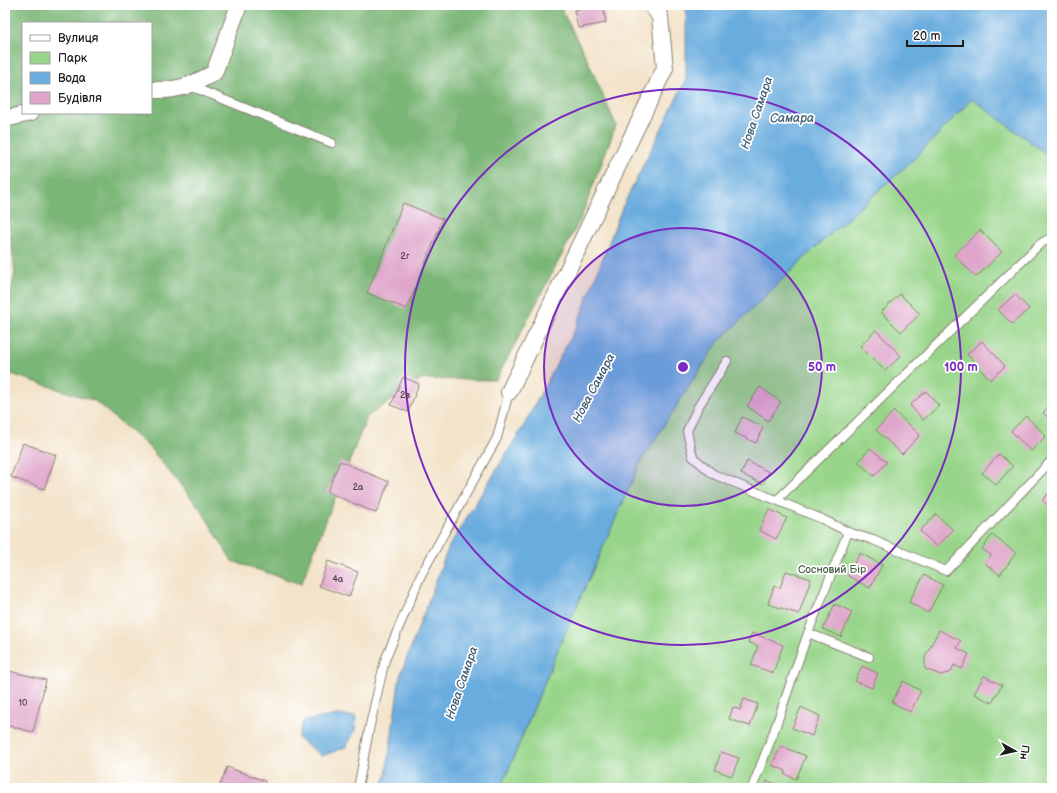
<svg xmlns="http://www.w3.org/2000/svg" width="1057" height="793" font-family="'Balsamiq Sans',sans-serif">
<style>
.green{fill:#98d58a;stroke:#5a7853}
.forest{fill:#7ab676;stroke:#4b6949;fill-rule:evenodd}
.water{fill:#69acde;stroke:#42647d}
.building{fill:#dfa5ca}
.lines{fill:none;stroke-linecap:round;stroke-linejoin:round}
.service-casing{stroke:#888072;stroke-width:10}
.minor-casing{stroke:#888072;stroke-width:18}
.service{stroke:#fff;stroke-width:8}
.minor{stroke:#fff;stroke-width:16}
.ring{fill:none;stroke:#7b2cbf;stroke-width:2}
.labels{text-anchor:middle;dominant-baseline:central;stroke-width:3.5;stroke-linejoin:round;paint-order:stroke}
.number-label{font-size:9px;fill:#4d3e48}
.park-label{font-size:11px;fill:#475d42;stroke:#fff}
.water-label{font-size:12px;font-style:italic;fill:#3f5d73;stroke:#fff}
.centre{fill:#7b2cbf;stroke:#fff;stroke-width:2}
.ring-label{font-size:12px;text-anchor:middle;font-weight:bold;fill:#7b2cbf;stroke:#fff;stroke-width:3.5;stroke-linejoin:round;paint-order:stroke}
</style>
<rect width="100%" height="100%" fill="#fff"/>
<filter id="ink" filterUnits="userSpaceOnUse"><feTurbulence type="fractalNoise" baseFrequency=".025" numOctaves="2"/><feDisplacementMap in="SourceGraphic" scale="8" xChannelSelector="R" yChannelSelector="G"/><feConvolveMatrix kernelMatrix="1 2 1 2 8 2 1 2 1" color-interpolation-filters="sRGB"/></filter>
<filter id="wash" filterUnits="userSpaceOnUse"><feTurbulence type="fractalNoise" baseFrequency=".012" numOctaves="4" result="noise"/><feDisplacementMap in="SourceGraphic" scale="16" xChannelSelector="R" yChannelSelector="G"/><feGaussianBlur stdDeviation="0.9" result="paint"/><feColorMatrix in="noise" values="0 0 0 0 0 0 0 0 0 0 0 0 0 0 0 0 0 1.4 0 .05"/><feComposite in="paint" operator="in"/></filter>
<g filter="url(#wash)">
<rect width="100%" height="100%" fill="#f3e3c9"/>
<!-- green -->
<path class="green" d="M 1052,5 L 1052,788 L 501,788 L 561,642 L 641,461 L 718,342 L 814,249 L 916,157 L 972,99 Z"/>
<!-- forest -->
<path class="forest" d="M 5,5 L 559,5 L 586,57 L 616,125 L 580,220 L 496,380 L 421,379 L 367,417 L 301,584 L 232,561 L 202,511 L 149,447 L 95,401 L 5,372 L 5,323 L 15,272 L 9,220 L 5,218 ZM 23,23 L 151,23 L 151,113 L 23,113 Z"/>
<!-- water -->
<path class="water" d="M 686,5 L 1052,5 L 1052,158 L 972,99 L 916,157 L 814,249 L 718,342 L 641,461 L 561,642 L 501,788 L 380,788 L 386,776 L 400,676 L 449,546 L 523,427 L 577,325 L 622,208 L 686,79 Z
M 338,715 L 356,716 L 355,731 L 346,747 L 322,756 L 298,738 L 303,721 Z"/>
<g id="blocks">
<!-- building -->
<path class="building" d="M 603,5 L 606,23 L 578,28 L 574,10 Z
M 403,203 L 443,219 L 407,309 L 367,293 Z
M 980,230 L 1002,252 L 976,277 L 954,255 Z
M 900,294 L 920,314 L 901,332 L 881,312 Z
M 1015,294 L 1029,309 L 1012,324 L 998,310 Z
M 876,330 L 901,356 L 885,371 L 860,346 Z
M 982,341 L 1005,366 L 990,380 L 967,354 Z
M 403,377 L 419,384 L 408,412 L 391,405 Z
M 760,387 L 781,402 L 768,421 L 747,406 Z
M 926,391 L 939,406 L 923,420 L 910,405 Z
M 1052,403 L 1052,421 L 1043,413 Z
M 894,411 L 920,435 L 902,454 L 876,430 Z
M 1026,416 L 1046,436 L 1031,451 L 1011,431 Z
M 742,417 L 763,427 L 756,443 L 735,433 Z
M 23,443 L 56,455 L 44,489 L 11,477 Z
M 870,448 L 887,462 L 874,476 L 858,462 Z
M 999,454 L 1013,466 L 996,485 L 982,473 Z
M 340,461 L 389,482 L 376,513 L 327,492 Z
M 747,461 L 769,472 L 763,484 L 741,474 Z
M 1052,490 L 1052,509 L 1042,500 Z
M 769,509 L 787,518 L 776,539 L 759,530 Z
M 936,514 L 953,530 L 937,547 L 920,531 Z
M 992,535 L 1016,553 L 1000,575 L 985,563 L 991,555 L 982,549 Z
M 860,553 L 882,565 L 870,588 L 848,576 Z
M 328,561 L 358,572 L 349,597 L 319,586 Z
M 786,571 L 811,579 L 799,614 L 768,604 L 774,586 L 780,588 Z
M 924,575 L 943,585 L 928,613 L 909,602 Z
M 835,604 L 852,612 L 841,637 L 823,629 Z
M 939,630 L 961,641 L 957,648 L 969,654 L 962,669 L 954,665 L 951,672 L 941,675 L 925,669 L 925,657 Z
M 752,633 L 783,645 L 773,673 L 751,665 L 758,646 L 748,642 Z
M 862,666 L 878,673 L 872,688 L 855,681 Z
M 5,670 L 46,680 L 33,732 L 5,725 Z
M 984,676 L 1002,685 L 992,703 L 974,694 Z
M 903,681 L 921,691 L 910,712 L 892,702 Z
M 744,699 L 758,704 L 750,726 L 729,719 L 733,707 L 740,710 Z
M 801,707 L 820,716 L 812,736 L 792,728 Z
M 781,746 L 806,756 L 796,779 L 784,774 L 786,771 L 772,765 Z
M 721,752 L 739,758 L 732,776 L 715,770 Z
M 227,767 L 265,781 L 263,788 L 219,788 Z
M 767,781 L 788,788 L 765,788 Z"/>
</g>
</g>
<g filter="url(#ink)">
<use href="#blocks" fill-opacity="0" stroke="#888072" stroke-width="1"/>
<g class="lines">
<defs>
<path id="service" d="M 190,86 L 332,143
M 727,361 L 698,407 L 687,431 L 693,457 L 713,474 L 822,519 L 848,532 L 873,540 L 946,571 L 1052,460
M 777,500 L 1040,244 L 1052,237
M 808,633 L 869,657
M 358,788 L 370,725 L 385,660 L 421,575 L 497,438 L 509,392
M 752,788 L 773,734 L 808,633 L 848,532"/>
<path id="minor" d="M 151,90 C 178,91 190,86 214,73 L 239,5
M 5,119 L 30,113
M 509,392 L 665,68 L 660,17 L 652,5"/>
</defs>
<!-- service casing -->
<use href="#service" class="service-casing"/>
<!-- minor casing -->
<use href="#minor" class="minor-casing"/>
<!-- service -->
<use href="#service" class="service"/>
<!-- minor -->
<use href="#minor" class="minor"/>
</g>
</g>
<!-- distance rings -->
<circle cx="683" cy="367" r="139" fill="#7b2cbf" fill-opacity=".12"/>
<g class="ring">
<circle cx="683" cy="367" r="139"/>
<circle cx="683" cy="367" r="278"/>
</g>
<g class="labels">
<!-- number labels -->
<g class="number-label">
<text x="405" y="256">2г</text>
<text x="405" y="395">2в</text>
<text x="358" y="487">2а</text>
<text x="338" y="579">4а</text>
<text x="23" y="703">10</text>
</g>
<!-- park labels -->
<g class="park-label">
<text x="832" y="569">Сосновий Бір</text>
</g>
<!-- water labels -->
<g class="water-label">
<text transform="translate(757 113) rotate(-71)">Нова Самара</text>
<text x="792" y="118">Самара</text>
<text transform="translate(594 388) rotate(-62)">Нова Самара</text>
<text transform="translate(462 683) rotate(-71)">Нова Самара</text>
</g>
</g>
<circle cx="683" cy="367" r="6" class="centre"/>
<g class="ring-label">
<text x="822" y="371">50 m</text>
<text x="961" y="371">100 m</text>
</g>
<!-- margin -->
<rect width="1057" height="793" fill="none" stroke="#fff" stroke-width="20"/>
<!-- legend -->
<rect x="22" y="22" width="130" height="92" fill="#ffffff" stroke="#a4a4a4"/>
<rect x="30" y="35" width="20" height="6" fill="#ffffff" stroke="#a4a4a4"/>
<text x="58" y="42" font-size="12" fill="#1c1c1c">Вулиця</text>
<rect x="30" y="52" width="20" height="12" fill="#98d58a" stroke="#a4a4a4"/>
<text x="58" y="62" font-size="12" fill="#1c1c1c">Парк</text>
<rect x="30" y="72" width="20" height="12" fill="#69acde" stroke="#a4a4a4"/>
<text x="58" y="82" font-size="12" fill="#1c1c1c">Вода</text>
<rect x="30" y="92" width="20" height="12" fill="#dfa5ca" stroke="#a4a4a4"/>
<text x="58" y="102" font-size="12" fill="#1c1c1c">Будівля</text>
<!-- north arrow -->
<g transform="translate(1015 751) rotate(98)" stroke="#ffffff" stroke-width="3" paint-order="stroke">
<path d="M0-3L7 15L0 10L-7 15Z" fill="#1c1c1c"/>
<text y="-6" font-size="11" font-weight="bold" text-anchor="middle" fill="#1c1c1c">Пн</text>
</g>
<!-- scale -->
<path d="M907 40v6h56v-6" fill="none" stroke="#1c1c1c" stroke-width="2"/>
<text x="913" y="40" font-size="12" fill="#1c1c1c" stroke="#ffffff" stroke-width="3" paint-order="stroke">20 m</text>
</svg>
